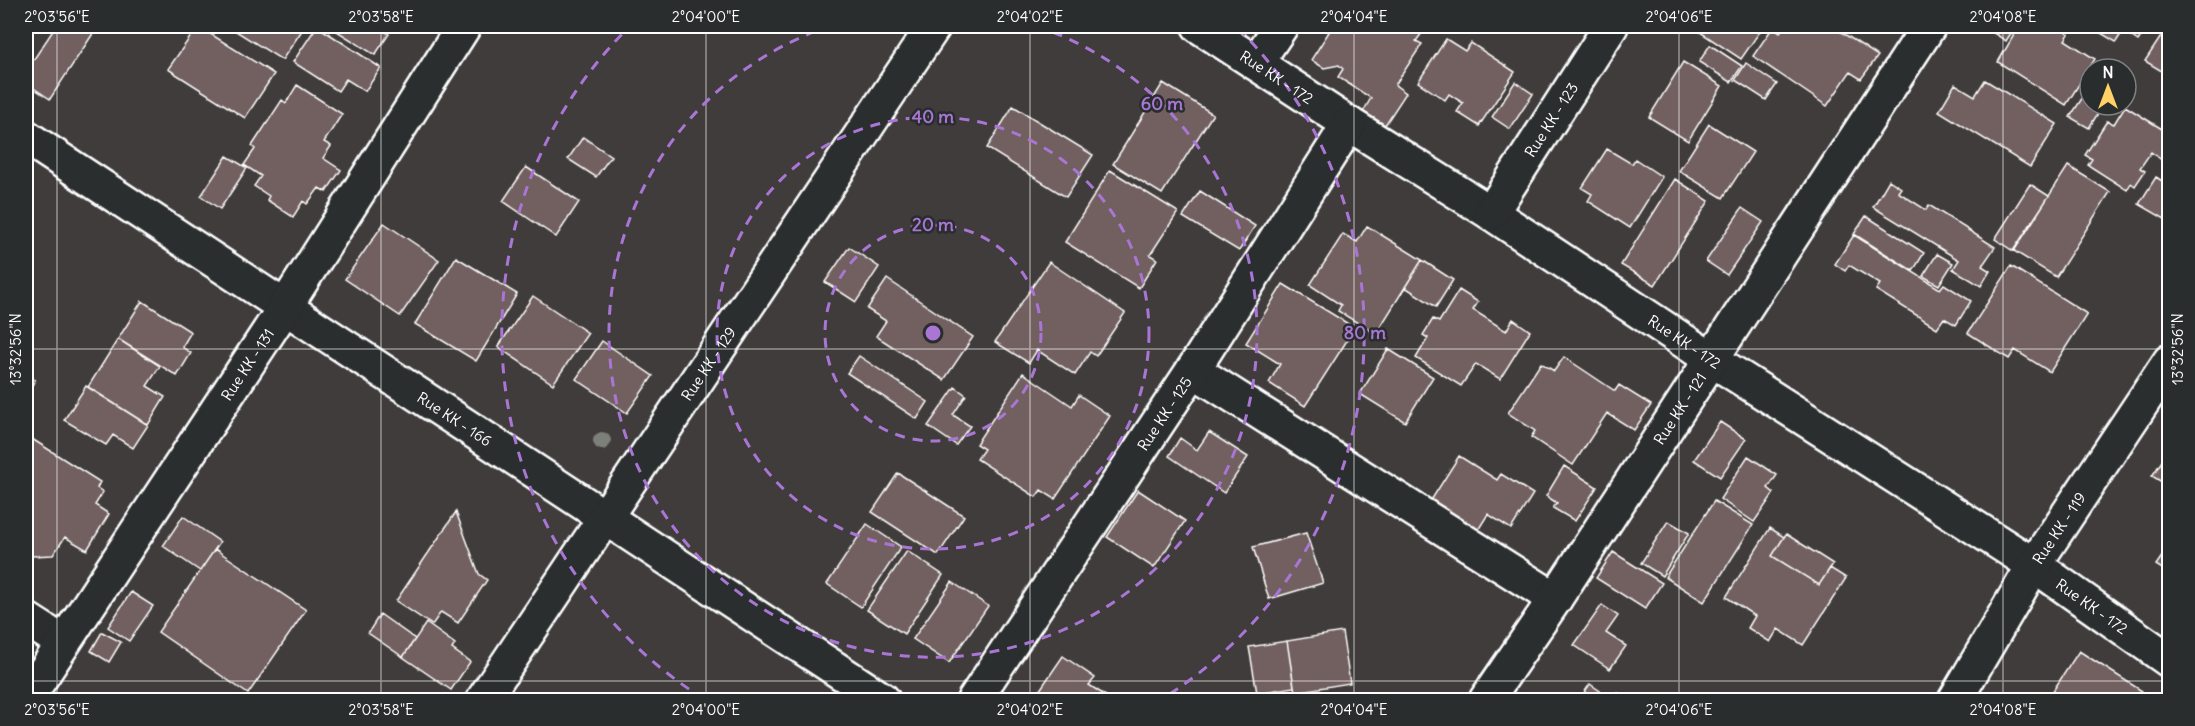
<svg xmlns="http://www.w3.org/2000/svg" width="2195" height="726" font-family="Delius,sans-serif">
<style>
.building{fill:#725f5e;stroke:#fff;stroke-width:1.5}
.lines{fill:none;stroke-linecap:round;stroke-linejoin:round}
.minor-casing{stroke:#fff;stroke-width:38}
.minor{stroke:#2a2d2e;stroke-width:33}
.tree{fill:#7d7f79}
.ticks{fill:none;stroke:#fff;stroke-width:1.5;stroke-opacity:0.45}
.ring{fill:none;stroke:#a976d5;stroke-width:3;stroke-dasharray:10 8}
.labels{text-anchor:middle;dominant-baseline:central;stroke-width:5;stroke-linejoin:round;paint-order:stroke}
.street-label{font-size:15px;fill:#fff;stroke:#2a2d2e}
.centre{fill:#a976d5;stroke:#2a2d2e;stroke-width:3}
.ring-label{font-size:18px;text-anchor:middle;font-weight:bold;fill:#a976d5;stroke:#2a2d2e;stroke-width:5;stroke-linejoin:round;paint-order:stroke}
.neatline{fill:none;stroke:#fff;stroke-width:2}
.ticks-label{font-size:15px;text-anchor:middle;fill:#fff}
</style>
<rect width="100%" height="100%" fill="#403c3c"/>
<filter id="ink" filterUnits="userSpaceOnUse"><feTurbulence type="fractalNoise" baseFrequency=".0167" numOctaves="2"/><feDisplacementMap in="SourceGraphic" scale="12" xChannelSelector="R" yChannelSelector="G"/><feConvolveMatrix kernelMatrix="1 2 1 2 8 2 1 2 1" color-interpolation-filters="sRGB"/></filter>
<g filter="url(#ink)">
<!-- building -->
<path class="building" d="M 56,26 L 98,26 L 50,99 L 26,83 L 26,71 Z
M 198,26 L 274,74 L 245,118 L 168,69 Z
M 228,26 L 305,26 L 282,60 Z
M 317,26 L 381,68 L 365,91 L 346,79 L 338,91 L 293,62 Z
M 329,26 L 384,26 L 382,29 L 389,34 L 375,55 Z
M 1325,26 L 1368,26 L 1373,28 L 1375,26 L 1386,33 L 1391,26 L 1419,26 L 1425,29 L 1416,41 L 1422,44 L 1395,85 L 1406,93 L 1385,125 L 1363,112 L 1371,98 L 1338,77 L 1343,69 L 1339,65 L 1324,68 L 1311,60 L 1329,32 L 1324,28 Z
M 1503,26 L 1519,26 L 1515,33 Z
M 1691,26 L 1755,26 L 1761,30 L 1741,59 Z
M 1785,26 L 1832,26 L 1878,56 L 1861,79 L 1850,72 L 1827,106 L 1753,56 L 1773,27 L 1780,32 Z
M 1845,26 L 1864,26 L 1859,34 Z
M 1996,26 L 2057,26 L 2069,34 L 2065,40 L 2095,59 L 2066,105 L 1998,62 L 2014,35 L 2011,33 L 2006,41 L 1992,32 Z
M 2089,26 L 2148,26 L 2138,41 L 2123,31 L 2116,42 Z
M 2168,26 L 2170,26 L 2170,76 L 2145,61 Z
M 1446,39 L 1465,51 L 1471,43 L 1515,72 L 1479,126 L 1457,112 L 1463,103 L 1449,94 L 1445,100 L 1418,82 Z
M 1710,45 L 1742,66 L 1731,82 L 1699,62 Z
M 1683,62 L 1722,86 L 1688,141 L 1649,117 Z
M 1746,63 L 1777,84 L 1766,100 L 1735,80 Z
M 1985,80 L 2057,124 L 2030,167 L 1939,111 L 1955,84 L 1975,96 Z
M 1515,82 L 1533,94 L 1510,129 L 1492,117 Z
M 1163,83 L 1213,114 L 1162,194 L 1113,164 Z
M 297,85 L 342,114 L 324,142 L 331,146 L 323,158 L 341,170 L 326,192 L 319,188 L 307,204 L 303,201 L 293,217 L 267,200 L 269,196 L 254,186 L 261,176 L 244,165 L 255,149 L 252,146 L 282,100 L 286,103 Z
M 2090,86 L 2090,105 L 2103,105 L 2089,128 L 2070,117 Z
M 1013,106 L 1093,155 L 1066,197 L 987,148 Z
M 2125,106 L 2170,134 L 2170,151 L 2163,161 L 2151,152 L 2140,168 L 2145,171 L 2135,186 L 2131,183 L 2127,190 L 2088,165 L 2092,159 L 2085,155 L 2107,121 L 2114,124 Z
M 1709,124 L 1753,152 L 1723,198 L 1679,171 Z
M 583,137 L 611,156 L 596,177 L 568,159 Z
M 1607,149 L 1632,164 L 1635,159 L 1662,177 L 1630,228 L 1588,201 L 1592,194 L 1582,188 Z
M 227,156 L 247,168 L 220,209 L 201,196 Z
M 2068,166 L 2110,192 L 2056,277 L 2014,251 Z
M 526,167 L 579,202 L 556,237 L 503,201 Z
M 1110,170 L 1178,212 L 1150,255 L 1157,259 L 1139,288 L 1065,242 Z
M 2156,177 L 2170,186 L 2170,222 L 2139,204 Z
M 1675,179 L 1709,201 L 1655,285 L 1621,265 Z
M 1889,180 L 1901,188 L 1898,192 L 1926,210 L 1929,205 L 1995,247 L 1982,266 L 1990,271 L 1981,286 L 1953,269 L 1959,260 L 1873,207 Z
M 2030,184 L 2049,196 L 2013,251 L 1995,239 Z
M 1200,191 L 1255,226 L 1239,251 L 1183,217 Z
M 1742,208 L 1763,222 L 1727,275 L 1706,261 Z
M 1866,216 L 1924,253 L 1913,271 L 1854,234 Z
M 384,223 L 439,260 L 400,316 L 345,279 Z
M 1367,226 L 1422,260 L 1376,334 L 1338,311 L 1341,305 L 1310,285 L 1343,234 L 1357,242 Z
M 1854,235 L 1940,289 L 1944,284 L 1971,301 L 1956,325 L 1944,318 L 1937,328 L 1876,290 L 1880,284 L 1849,265 L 1845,271 L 1835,264 Z
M 849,247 L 879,267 L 856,302 L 825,282 Z
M 1937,254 L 1953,263 L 1939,285 L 1923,276 Z
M 456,257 L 517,294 L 476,361 L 415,324 Z
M 1422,260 L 1453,280 L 1436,307 L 1405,287 Z
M 1049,262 L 1125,313 L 1096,356 L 1090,352 L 1075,375 L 1037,350 L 1029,363 L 995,342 Z
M 2011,266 L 2087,314 L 2050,372 L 2015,350 L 2009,359 L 1968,333 Z
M 887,279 L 973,337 L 944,380 L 876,336 L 886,321 L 867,309 Z
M 1283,284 L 1355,328 L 1305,406 L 1269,383 L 1280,364 L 1246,343 Z
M 1459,290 L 1478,302 L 1473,310 L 1506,331 L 1513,319 L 1530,331 L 1500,379 L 1476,364 L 1461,386 L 1416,358 L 1428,338 L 1423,335 L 1433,319 L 1439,322 Z
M 533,296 L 588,333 L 553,384 L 498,347 Z
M 142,301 L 191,332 L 182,347 L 191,353 L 177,376 L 118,339 Z
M 118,339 L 160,366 L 147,386 L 165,397 L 148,425 L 88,387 Z
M 602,341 L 653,376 L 627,413 L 576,379 Z
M 1388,349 L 1433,377 L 1405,422 L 1360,394 Z
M 859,356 L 928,402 L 917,419 L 847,373 Z
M 1564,357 L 1615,391 L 1619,385 L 1651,405 L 1634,430 L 1607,413 L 1573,465 L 1531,437 L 1535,431 L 1508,413 L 1541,363 L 1554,371 Z
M 1023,373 L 1072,406 L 1079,395 L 1110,416 L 1055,499 L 1041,490 L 1036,497 L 977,459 L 984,449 L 976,444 Z
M 26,374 L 35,380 L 26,396 Z
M 86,386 L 148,425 L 133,448 L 113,435 L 106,445 L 64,420 Z
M 955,387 L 966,395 L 953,415 L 970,426 L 956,445 L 928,426 Z
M 1720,422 L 1746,439 L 1720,477 L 1694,460 Z
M 1209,432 L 1248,457 L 1224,493 L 1169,456 L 1180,438 L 1197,450 Z
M 32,439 L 100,482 L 97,488 L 103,492 L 95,505 L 109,514 L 87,550 L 65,537 L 53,555 L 32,556 L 26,552 L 26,450 Z
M 2170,449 L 2170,487 L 2152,476 Z
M 1459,456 L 1497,480 L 1501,474 L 1533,494 L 1511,529 L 1488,514 L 1470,543 L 1423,513 Z
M 1748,456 L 1777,475 L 1768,488 L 1774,493 L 1754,522 L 1720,499 Z
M 1564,466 L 1597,487 L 1575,521 L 1553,508 L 1557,503 L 1546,496 Z
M 898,473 L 964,516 L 938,555 L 872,512 Z
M 1138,490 L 1185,521 L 1154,568 L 1107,537 Z
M 1714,501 L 1753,525 L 1704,602 L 1665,577 Z
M 456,512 L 479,574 L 487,580 L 458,623 L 441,612 L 432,625 L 396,601 Z
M 183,516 L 220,542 L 200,571 L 163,546 Z
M 1668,521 L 1689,533 L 1662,576 L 1641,563 Z
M 867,524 L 901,547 L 861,607 L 827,584 Z
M 1770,528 L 1784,537 L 1772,556 L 1819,585 L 1830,568 L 1846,578 L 1803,645 L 1778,629 L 1770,642 L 1748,628 L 1755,616 L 1726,597 Z
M 1306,533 L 1323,583 L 1269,599 L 1253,547 Z
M 1786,534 L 1833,564 L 1819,585 L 1772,556 Z
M 2170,545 L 2170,574 L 2156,565 Z
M 215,549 L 306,610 L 248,694 L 158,632 Z
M 907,551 L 943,575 L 904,634 L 867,610 Z
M 1613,552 L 1662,583 L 1645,609 L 1596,578 Z
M 952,582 L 988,606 L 949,663 L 913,639 Z
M 131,592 L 153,606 L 129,641 L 108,627 Z
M 1602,605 L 1618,616 L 1606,633 L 1626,646 L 1610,669 L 1574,645 Z
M 380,614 L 415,639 L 403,657 L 368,633 Z
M 426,623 L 455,644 L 452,649 L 470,662 L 451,690 L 403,657 Z
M 102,632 L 121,642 L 109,662 L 91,651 Z
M 1342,632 L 1350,683 L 1295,692 L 1287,641 Z
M 1287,641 L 1294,687 L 1257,693 L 1249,647 Z
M 2079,651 L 2142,691 L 2137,700 L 2047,700 Z
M 1063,656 L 1095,678 L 1089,685 L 1112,700 L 1033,700 Z
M 1590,684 L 1612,699 L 1611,700 L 1579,700 Z
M 1617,692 L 1629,700 L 1611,700 Z"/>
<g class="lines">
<defs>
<g id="minor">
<path id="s1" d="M 1199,26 L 1349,124 L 1491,213 L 1711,359 L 2034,565 L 2170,661"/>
<path d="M 1256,63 L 1281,26"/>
<path id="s2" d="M 26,137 L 883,700"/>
<path id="s3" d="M 1491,213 L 1611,26"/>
<path d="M 1193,370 L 1555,599"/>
<path d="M 26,619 L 62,642"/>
<path id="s4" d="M 26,700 L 285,307 L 464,26"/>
<path id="s5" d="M 483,700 L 934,26"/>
<path id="s6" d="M 974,700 L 1193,370 L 1349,124"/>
<path id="s7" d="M 1486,700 L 1555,599 L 1929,26"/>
<path id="s8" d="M 1955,700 L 2034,565 L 2170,361"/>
</g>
</defs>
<!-- minor casing -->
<use href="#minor" class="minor-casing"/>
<!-- minor -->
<use href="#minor" class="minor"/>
</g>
<!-- trees -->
<circle class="tree" cx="602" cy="441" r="9"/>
</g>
<!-- ticks -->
<path class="ticks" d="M 57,26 L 57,700M 381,26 L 381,700M 706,26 L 706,700M 1030,26 L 1030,700M 1354,26 L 1354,700M 1679,26 L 1679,700M 2003,26 L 2003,700M 26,349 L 2170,349M 26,681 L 2170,681"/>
<!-- distance rings -->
<g class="ring">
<circle cx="933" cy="333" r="108"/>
<circle cx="933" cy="333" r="216"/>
<path d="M1036 26A324 324 0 1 1 830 26"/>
<path d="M704 699A432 432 0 0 1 628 28M1238 28A432 432 0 0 1 1162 699"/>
</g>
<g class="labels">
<!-- street labels -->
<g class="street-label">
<text stroke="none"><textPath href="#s1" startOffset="93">Rue KK - 172</textPath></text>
<text stroke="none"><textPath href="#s3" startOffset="111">Rue KK - 123</textPath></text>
<text stroke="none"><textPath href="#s1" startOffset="579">Rue KK - 172</textPath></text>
<text stroke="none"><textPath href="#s5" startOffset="405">Rue KK - 129</textPath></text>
<text stroke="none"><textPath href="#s4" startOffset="402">Rue KK - 131</textPath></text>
<text stroke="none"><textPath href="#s7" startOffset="350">Rue KK - 121</textPath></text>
<text stroke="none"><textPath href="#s6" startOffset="344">Rue KK - 125</textPath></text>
<text stroke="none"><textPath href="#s2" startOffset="513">Rue KK - 166</textPath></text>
<text stroke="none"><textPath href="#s8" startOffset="201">Rue KK - 119</textPath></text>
<text stroke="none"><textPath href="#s1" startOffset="1065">Rue KK - 172</textPath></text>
</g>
</g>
<circle cx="933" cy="333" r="9" class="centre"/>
<g class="ring-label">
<text x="1162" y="110">60 m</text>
<text x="933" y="123">40 m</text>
<text x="933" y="231">20 m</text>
<text x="1365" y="339">80 m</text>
</g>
<!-- margin -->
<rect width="2195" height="726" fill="none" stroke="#2a2d2e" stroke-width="66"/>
<!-- north arrow -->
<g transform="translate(2108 87)"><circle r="28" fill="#2a2d2e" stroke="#7f8182" stroke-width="1.5"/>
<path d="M0-4.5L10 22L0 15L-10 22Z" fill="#ffd166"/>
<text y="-9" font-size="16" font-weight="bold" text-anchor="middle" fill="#ffffff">N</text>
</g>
<rect x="33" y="33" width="2129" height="660" class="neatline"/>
<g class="ticks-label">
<text x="57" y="22">2°03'56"E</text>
<text x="381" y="22">2°03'58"E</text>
<text x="706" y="22">2°04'00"E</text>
<text x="1030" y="22">2°04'02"E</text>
<text x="1354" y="22">2°04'04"E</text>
<text x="1679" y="22">2°04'06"E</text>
<text x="2003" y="22">2°04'08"E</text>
<text transform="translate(16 349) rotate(-90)" y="5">13°32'56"N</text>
<text transform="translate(2178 349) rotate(-90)" y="5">13°32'56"N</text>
<text x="57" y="715">2°03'56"E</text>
<text x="381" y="715">2°03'58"E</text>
<text x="706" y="715">2°04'00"E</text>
<text x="1030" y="715">2°04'02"E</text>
<text x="1354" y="715">2°04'04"E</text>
<text x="1679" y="715">2°04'06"E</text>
<text x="2003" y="715">2°04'08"E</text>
</g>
</svg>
